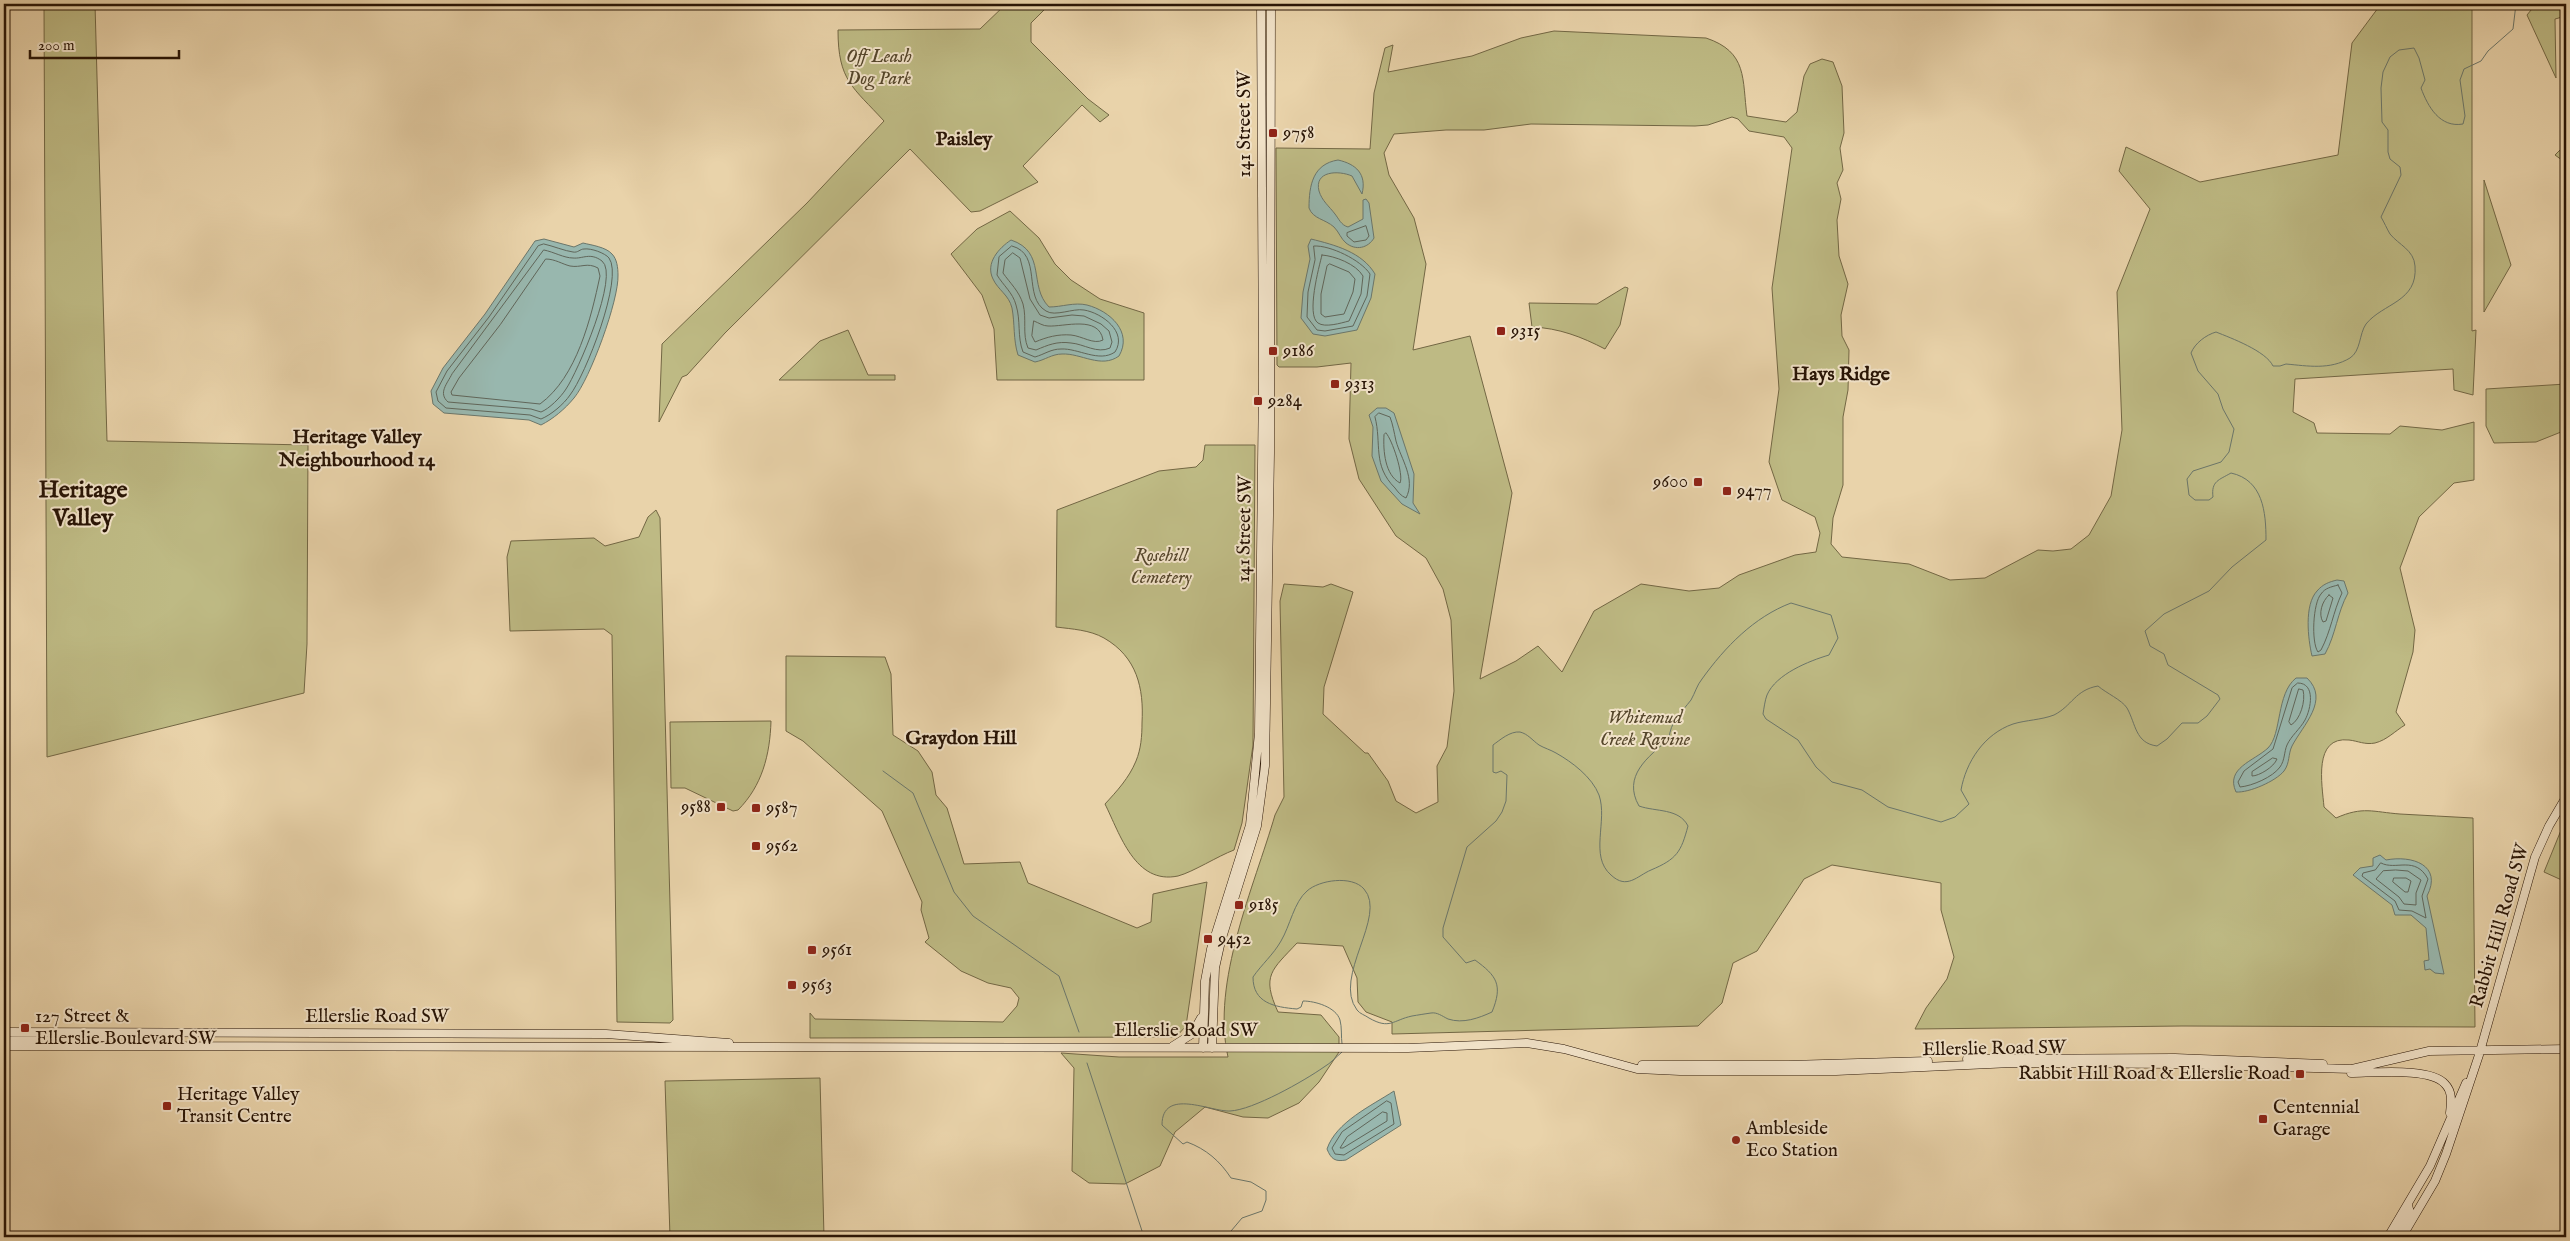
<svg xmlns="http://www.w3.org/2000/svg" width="2570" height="1241" font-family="'IM FELL English',serif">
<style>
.green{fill:#beba84;stroke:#736744;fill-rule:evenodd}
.water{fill:#98b7ae;stroke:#6b766a}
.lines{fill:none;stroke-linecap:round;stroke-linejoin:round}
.shore{stroke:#60665a;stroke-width:1}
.stream{stroke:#6b766a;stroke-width:1}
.secondary-casing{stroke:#281405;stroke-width:9}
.secondary{stroke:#f1e2c8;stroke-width:8}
.poi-dot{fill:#8f2418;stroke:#f1e2c8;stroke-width:2}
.labels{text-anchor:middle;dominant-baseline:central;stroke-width:4;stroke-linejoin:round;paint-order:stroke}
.park-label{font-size:19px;font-style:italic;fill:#55462b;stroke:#f1e2c8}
.street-label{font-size:19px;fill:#281405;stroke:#f1e2c8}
.poi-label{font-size:19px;fill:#281405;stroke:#f1e2c8;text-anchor:start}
.neighbourhood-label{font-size:20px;font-weight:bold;fill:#281405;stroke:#f1e2c8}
.district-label{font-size:24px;font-weight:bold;fill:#281405;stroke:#f1e2c8}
</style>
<rect width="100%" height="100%" fill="#e9d3aa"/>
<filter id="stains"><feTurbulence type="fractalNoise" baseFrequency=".004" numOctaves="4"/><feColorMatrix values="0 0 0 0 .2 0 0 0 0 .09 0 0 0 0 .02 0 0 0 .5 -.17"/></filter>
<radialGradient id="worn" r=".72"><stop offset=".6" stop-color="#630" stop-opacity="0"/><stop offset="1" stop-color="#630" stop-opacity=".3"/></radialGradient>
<!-- green -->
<path class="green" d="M 44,4 L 95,4 L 107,441 L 308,445 L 307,644 L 304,693 L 47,757 Z
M 1006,4 L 1050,4 L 1031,23 L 1031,42 L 1088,99 L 1109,115 L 1100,122 L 1082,105 L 1023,166 L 1038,182 L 980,211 L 971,212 L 910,149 L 725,333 L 687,375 L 682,377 L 659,422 L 662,344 L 807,203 L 884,121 C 853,87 838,81 838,30 L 980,29 Z
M 2381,4 L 2472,4 L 2472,331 L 2476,330 L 2473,395 L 2454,390 L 2453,369 L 2295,379 L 2293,412 L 2314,423 L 2317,433 L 2390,434 L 2400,426 L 2442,430 L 2474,422 L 2474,480 L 2454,483 L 2419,517 L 2400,568 L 2415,630 L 2413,652 L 2396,712 L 2405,725 C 2395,731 2387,740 2375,743 C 2365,745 2358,741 2349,740 C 2313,736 2322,784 2324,807 L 2336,818 C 2363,806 2373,812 2400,814 C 2424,815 2449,817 2473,818 L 2475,1027 L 2182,1026 L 1915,1029 L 1926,1008 L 1947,979 L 1954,957 L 1941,910 L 1941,883 L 1832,865 L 1804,879 L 1757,951 L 1733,963 L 1722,1003 L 1698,1026 L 1392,1034 L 1392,1022 L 1366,1012 L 1358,1002 L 1357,978 L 1343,946 L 1297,943 C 1272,970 1261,975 1278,1012 L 1321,1015 L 1339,1037 L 1339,1052 L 1319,1082 L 1299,1103 L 1268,1118 L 1243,1117 L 1205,1107 L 1175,1132 L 1160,1166 L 1125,1184 L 1089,1183 L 1072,1171 L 1074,1068 L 1061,1053 L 1119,1057 L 1228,1057 C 1211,982 1254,887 1275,815 L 1284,797 L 1280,601 L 1284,584 L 1323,587 L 1331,584 L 1353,592 L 1324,687 L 1323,714 L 1365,753 L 1368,753 L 1388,781 L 1396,801 L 1416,813 L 1438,802 L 1437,766 L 1447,747 L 1454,691 L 1451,620 L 1443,589 L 1426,558 L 1396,536 L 1359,479 L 1349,439 L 1351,363 L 1317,367 L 1279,367 L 1277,365 L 1276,148 L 1370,149 L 1374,93 L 1385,48 L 1393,45 L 1388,72 L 1472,56 L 1521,38 L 1554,31 L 1706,38 C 1748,52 1742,79 1747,116 L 1786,122 L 1797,112 L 1804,76 L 1810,64 L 1822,59 L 1833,62 L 1842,86 L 1844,133 L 1840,148 L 1843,170 L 1837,183 L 1841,199 L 1837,220 L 1839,256 L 1848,284 L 1841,315 L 1842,336 L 1849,350 L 1848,390 L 1843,417 L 1843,485 L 1833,518 L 1831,544 L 1842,557 L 1909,564 L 1950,580 L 1985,578 L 2038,550 L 2053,551 L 2071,549 L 2089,535 L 2111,496 L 2122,430 L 2117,292 L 2150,209 L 2119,171 L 2126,147 L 2200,182 L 2338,155 L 2352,43 ZM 1732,117 L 1738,119 L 1749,131 L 1784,137 L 1792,148 L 1772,288 L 1779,389 L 1769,462 L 1782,500 L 1815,517 L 1820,533 L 1816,552 L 1795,555 L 1739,575 L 1719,588 L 1689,591 L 1641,584 L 1594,611 L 1562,672 L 1538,646 L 1516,661 L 1480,679 L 1512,493 L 1470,336 L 1413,350 L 1426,264 L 1414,218 L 1389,175 L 1384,153 L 1394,134 L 1446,130 L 1484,130 L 1531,124 L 1695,126 L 1708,125 Z
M 2536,4 L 2566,4 L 2566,16 L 2555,19 L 2556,78 L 2527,15 Z
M 2566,144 L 2566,163 L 2555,155 Z
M 2484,180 L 2511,265 L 2484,312 Z
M 1010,211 L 1039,238 L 1055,264 L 1071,280 L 1100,299 L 1144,313 L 1144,380 L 997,380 L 994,329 L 982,295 L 951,254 L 977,229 Z
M 1625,287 L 1628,288 L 1620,325 L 1605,349 C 1582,337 1559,328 1532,327 L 1529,303 L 1597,304 Z
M 848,330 L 868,375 L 895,375 L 895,380 L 779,380 L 820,341 Z
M 2566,384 L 2566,430 L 2536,442 L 2494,443 L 2486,426 L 2486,389 Z
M 1205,445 L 1255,445 L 1253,745 L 1242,823 L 1234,850 C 1218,856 1193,872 1178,876 C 1135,885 1120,834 1105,804 C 1117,791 1129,778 1136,761 C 1141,749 1142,736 1142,723 C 1144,688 1137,657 1104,638 C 1090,630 1072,629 1056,627 L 1057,510 L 1159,471 L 1196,467 L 1203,460 Z
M 656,510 L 660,518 L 673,1020 L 670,1023 L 617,1022 L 612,635 L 604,629 L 510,631 L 507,557 L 511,541 L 594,538 L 605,546 L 639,537 L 648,517 Z
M 786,656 L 885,657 L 891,674 L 893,735 L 918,751 L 932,772 L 936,795 L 947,808 L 964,864 L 1020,862 L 1028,883 L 1137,928 L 1151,922 L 1153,894 L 1207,882 L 1186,1026 L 1176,1037 L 810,1038 L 810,1013 L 815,1019 L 1003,1022 L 1017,1006 L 1019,998 L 1011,988 L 988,983 L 961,971 L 925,942 L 929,938 L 921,910 L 922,902 L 882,811 L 803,741 L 786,731 Z
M 771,721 C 770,755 762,786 738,810 L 733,811 L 685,788 L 671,788 L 670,722 Z
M 2566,818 L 2566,882 L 2544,872 Z
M 820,1078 L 824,1237 L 670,1237 L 665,1081 Z"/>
<!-- water -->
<path class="water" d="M 1338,160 C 1356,164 1367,174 1362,194 L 1352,176 C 1338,170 1314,171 1319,191 C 1322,201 1329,206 1335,214 C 1339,219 1341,225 1348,227 L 1363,219 L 1363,200 L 1366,199 L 1369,203 L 1374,238 C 1368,248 1356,251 1346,243 C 1341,239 1339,232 1334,227 C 1325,219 1313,219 1309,208 C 1309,185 1313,164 1338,160 Z
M 544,239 L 574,247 L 583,243 C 591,245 606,247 612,254 C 617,259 618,268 618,275 C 619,300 590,379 574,398 C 565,409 553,419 541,425 L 529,420 L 444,413 L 433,404 L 431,391 L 443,368 L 485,314 L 535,241 Z
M 1311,239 C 1335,245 1362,252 1375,274 L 1371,298 L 1357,330 L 1325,336 L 1313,334 L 1301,318 L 1303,292 L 1310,259 L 1308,246 Z
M 1011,240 C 1047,252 1028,286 1049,307 C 1062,307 1074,302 1087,305 C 1110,311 1133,332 1119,356 C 1101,369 1081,353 1062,354 C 1052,354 1045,360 1035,362 L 1018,355 C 1013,339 1015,324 1012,308 C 1009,295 998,290 993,279 C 985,263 999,248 1011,240 Z
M 1377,408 L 1386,408 L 1394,413 L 1414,474 L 1413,503 L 1420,514 L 1402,504 L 1381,481 L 1372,456 L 1373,427 L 1369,415 Z
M 2337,580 L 2344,581 L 2348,593 C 2337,613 2336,634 2325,654 L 2312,656 C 2308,639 2304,605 2317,591 C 2323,584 2329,582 2337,580 Z
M 2296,678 L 2307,678 C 2330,700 2303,725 2292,746 C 2288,754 2290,763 2284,771 C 2276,781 2249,793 2236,792 C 2225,768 2254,761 2268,748 C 2282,734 2276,694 2296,678 Z
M 2380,855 L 2386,860 C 2412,855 2443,865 2427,896 L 2444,974 L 2435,973 L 2430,969 L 2425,970 L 2424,961 L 2429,960 L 2426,928 L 2411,915 L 2395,915 L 2392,905 L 2353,875 L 2360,868 L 2373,866 L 2373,858 Z
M 1394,1091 L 1401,1125 L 1346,1160 C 1335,1162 1331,1159 1327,1149 C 1336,1122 1371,1106 1394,1091 Z"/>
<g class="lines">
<!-- shore -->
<path class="shore" d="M 1366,226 L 1369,236 L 1366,240 L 1354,242 L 1347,236 L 1347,233 Z
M 544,244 C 553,246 565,251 573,252 C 578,253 580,249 584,249 C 591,248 605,253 609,258 C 624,278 585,376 570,395 C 564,404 551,415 541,419 L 530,415 L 446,408 L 438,401 L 436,392 L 447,371 L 489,317 L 538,246 Z
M 1012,246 C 1043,254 1022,297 1046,311 C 1055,317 1073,308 1084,310 C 1102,313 1128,332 1115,352 C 1099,363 1078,348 1061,349 C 1051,349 1045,354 1035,357 L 1023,352 C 1017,336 1021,321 1016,305 C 1013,293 1003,285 997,275 L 999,257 Z
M 1314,246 C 1330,245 1361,260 1370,274 L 1367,296 L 1353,326 L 1325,331 L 1317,330 L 1307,317 L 1308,292 L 1315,260 Z
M 544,250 C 554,252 564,258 573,258 C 583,259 590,252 602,261 C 620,275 577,373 566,389 C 561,397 549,409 541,412 L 531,409 L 448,402 C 438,393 447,384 452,374 Z
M 1013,253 L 1020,258 L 1030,299 L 1040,315 L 1049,318 L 1072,315 L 1084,316 L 1101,324 L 1109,331 L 1112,342 L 1110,348 C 1097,354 1084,344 1071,343 C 1057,341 1048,345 1036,350 L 1028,348 C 1022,334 1027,319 1023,304 C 1019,291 1010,283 1003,273 L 1005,260 Z
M 1322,255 C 1335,256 1356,264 1363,276 L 1361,294 L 1349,321 C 1341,323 1325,328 1318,323 C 1306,315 1319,267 1322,255 Z
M 546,259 C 555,259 562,264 570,266 C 581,268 587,262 598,268 L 600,276 C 591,318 577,377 540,404 L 452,395 L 451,392 L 459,378 L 500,325 Z
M 1330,264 L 1349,272 L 1355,279 L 1353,292 L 1344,314 L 1325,317 L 1321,314 L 1321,294 L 1327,266 Z
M 1034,321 C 1039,323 1043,326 1048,326 C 1064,327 1099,315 1103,340 C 1094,345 1082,336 1071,335 C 1058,334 1047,337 1035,342 L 1032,336 Z
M 1379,413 L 1390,417 C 1393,425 1394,432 1396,441 C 1401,459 1416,479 1406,498 C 1401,496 1398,492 1395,488 C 1372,465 1382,444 1375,417 Z
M 1386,433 C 1392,439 1404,475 1400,483 C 1385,475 1383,451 1384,435 Z
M 2338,585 L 2342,593 C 2333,612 2331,631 2321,650 L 2318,652 C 2311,642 2313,603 2321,594 C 2325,588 2331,587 2338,585 Z
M 2329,595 L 2333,598 L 2326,621 L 2323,622 C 2318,614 2322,601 2329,595 Z
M 2298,683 C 2316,683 2311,709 2305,720 C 2300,729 2291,736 2287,745 C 2284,752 2285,760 2280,767 C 2273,777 2252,786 2240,787 L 2238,782 L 2244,771 L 2273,749 L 2292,688 Z
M 2299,689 L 2303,690 C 2306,701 2300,720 2291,725 L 2289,722 Z
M 2273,758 L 2277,759 C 2274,767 2259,776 2252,776 L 2252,772 Z
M 2381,863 C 2396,871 2415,855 2428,879 L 2422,896 L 2426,918 L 2412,911 L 2399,910 L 2395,901 L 2362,876 L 2363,873 L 2375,870 Z
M 2396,870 L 2408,871 L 2421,880 L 2416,893 L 2416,905 L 2404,904 L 2399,897 L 2376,879 L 2383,871 Z
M 2394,878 L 2406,878 L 2411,881 L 2408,892 L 2405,892 L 2393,882 Z
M 1387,1101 L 1391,1103 L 1394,1124 L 1344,1155 L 1335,1154 L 1332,1148 L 1342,1132 Z
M 1383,1112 L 1387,1113 L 1387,1121 L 1343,1148 L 1340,1148 L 1347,1137 Z"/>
<!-- stream -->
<path class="stream" d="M 883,771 L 913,793 L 954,892 L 973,916 L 1059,976 L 1079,1032
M 1342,1044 C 1341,1037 1342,1027 1340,1020 C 1336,1007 1315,1001 1303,1001 L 1301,1007 L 1297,1009 C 1274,1007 1253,1003 1253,977 C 1262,964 1273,955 1281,941 C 1290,926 1294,902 1307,891 C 1319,880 1352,875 1364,889 C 1388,916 1332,977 1357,1010 C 1360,1014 1365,1015 1369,1018 C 1390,1030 1393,1020 1412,1016 C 1418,1015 1424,1014 1431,1013 C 1437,1012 1442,1016 1448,1019 C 1463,1024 1479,1018 1492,1012 C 1503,985 1497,976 1475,960 L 1466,963 L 1443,937 L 1443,928 L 1467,847 L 1496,821 L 1502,812 L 1506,801 L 1507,775 L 1501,771 L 1496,773 L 1493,772 L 1493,745 C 1500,740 1510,731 1520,732 C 1528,734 1532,740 1539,745 C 1544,748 1551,750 1556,753 C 1572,762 1592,777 1599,795 C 1608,821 1589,856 1611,875 C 1627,890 1637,876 1651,870 C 1677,859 1681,852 1688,826 C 1679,808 1656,812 1639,806 C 1622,776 1648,757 1669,739 C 1670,722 1681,713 1691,700 C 1695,693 1697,685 1702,679 C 1725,647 1754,617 1791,603 L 1831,615 L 1838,638 L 1829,655 C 1809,661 1776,674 1767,695 C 1765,700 1764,708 1763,714 L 1766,719 L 1798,740 L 1816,767 L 1832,782 L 1862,790 L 1888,807 L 1941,822 L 1955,817 L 1969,804 L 1961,790 C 1966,762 1984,734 2013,724 C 2026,720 2041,720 2054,715 C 2072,706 2075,690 2098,686 C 2106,693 2122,700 2127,708 C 2136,724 2135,743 2157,746 L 2167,739 L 2182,723 L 2198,723 L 2207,716 L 2220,699 L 2218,695 L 2168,665 L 2164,654 L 2150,646 L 2145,631 L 2164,614 L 2209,591 L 2232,567 L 2266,540 C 2266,512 2263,480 2231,473 C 2219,480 2211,481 2213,497 L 2209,500 L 2195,500 L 2189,495 L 2187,479 L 2193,471 L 2221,462 L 2229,452 L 2234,429 L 2223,409 L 2218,394 L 2198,371 L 2191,353 C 2195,343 2206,335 2216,332 C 2231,338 2266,351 2273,366 L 2280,366 L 2286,364 C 2308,366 2330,370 2350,358 C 2361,351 2359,334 2366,324 C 2383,303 2418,302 2415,266 C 2414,250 2399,245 2390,234 C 2387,229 2384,222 2381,217 L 2401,175 L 2400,167 L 2390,159 L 2388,152 L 2388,130 L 2382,122 L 2381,88 L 2383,72 L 2390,57 L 2399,50 L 2414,48 L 2419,58 L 2425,80 L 2421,88 C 2428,107 2440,128 2463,124 L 2465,116 L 2460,80 L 2464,69 L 2481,61 L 2488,51 L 2513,29 L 2516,4
M 1087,1063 L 1144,1237
M 1226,1237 L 1242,1218 L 1262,1211 L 1266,1200 L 1266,1191 L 1251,1182 L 1231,1178 C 1220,1161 1206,1149 1187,1142 L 1183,1144 L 1162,1125 C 1162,1087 1211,1112 1230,1111 C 1253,1110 1304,1081 1324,1067 C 1331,1063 1336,1057 1342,1052"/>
<defs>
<path id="secondary" d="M 4,1032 L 606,1034 L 729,1043
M 4,1041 L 48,1037 L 55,1034
M 4,1046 L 1408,1048 L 1527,1043 L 1564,1049 L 1637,1069 L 1680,1071 L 1836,1071 L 2012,1063 L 2176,1064 L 2352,1069 L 2429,1051 L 2566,1049
M 56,1046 L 64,1039 L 106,1037
M 1173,1046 L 1192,1034 L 1201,1018
M 1203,1048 L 1205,981 L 1211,949 L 1250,825 L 1259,733 L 1263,377 L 1261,4
M 1212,1048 L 1215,968 L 1221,941 L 1257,826 L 1265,766 L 1270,453 L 1271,4
M 1967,1059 L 2175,1058 L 2323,1064
M 1642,1065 L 1789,1065 L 1928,1061
M 2351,1073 C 2373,1073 2431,1067 2445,1084 C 2453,1092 2451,1103 2450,1113
M 2388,1237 L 2430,1166 L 2466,1083
M 2395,1237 L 2410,1213 L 2408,1205
M 2402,1237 L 2435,1181 L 2446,1154 L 2479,1055 L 2535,857 L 2549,826 L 2566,797"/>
</defs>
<!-- secondary casing -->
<use href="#secondary" class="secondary-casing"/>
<!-- secondary -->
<use href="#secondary" class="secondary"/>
</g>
<!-- markers -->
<g class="poi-dot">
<rect x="1268" y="128" width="10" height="10" rx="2.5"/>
<rect x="1496" y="326" width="10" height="10" rx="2.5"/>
<rect x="1268" y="346" width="10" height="10" rx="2.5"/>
<rect x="1330" y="379" width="10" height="10" rx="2.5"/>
<rect x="1253" y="396" width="10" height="10" rx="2.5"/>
<rect x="1693" y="477" width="10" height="10" rx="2.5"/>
<rect x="1722" y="486" width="10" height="10" rx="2.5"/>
<rect x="716" y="802" width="10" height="10" rx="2.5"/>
<rect x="751" y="803" width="10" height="10" rx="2.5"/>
<rect x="751" y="841" width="10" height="10" rx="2.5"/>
<rect x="1234" y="900" width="10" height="10" rx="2.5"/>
<rect x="1203" y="934" width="10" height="10" rx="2.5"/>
<rect x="807" y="945" width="10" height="10" rx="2.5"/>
<rect x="787" y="980" width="10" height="10" rx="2.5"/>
<rect x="20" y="1023" width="10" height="10" rx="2.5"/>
<rect x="2295" y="1069" width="10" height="10" rx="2.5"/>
<rect x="162" y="1101" width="10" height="10" rx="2.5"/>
<rect x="2258" y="1114" width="10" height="10" rx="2.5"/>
<circle cx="1736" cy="1140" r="5"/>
</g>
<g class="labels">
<!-- park labels -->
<g class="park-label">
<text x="879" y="57">Off Leash<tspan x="879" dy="22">Dog Park</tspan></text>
<text x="1161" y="556">Rosehill<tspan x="1161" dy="22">Cemetery</tspan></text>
<text x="1645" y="718">Whitemud<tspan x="1645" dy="22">Creek Ravine</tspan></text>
</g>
<!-- street labels -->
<g class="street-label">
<text transform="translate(1245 124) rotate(-90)">141 Street SW</text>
<text transform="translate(1245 529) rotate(-89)">141 Street SW</text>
<text transform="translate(2500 926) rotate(-74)">Rabbit Hill Road SW</text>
<text x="377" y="1017">Ellerslie Road SW</text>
<text x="1186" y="1031">Ellerslie Road SW</text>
<text transform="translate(1994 1049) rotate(-1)">Ellerslie Road SW</text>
</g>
<!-- poi labels -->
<g class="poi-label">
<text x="1283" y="133">9758</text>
<text x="1511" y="331">9315</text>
<text x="1283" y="351">9186</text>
<text x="1345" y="384">9313</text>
<text x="1268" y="401">9284</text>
<text x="1688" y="482" text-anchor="end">9600</text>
<text x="1737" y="491">9477</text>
<text x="711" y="807" text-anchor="end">9588</text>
<text x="766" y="808">9587</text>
<text x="766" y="846">9562</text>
<text x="1249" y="905">9185</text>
<text x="1218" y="939">9452</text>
<text x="822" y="950">9561</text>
<text x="802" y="985">9563</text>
<text x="35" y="1017">127 Street &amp;<tspan x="35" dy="22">Ellerslie Boulevard SW</tspan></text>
<text x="2290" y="1074" text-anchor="end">Rabbit Hill Road &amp; Ellerslie Road</text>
<text x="177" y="1095">Heritage Valley<tspan x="177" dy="22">Transit Centre</tspan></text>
<text x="2273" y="1108">Centennial<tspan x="2273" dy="22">Garage</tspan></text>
<text x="1746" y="1129">Ambleside<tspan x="1746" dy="22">Eco Station</tspan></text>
</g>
<!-- neighbourhood labels -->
<g class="neighbourhood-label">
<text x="964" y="139">Paisley</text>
<text x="1841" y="374">Hays Ridge</text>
<text x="357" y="437">Heritage Valley<tspan x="357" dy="23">Neighbourhood 14</tspan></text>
<text x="961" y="738">Graydon Hill</text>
</g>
<!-- district labels -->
<g class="district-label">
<text x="83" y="490">Heritage<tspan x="83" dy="28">Valley</tspan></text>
</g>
</g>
<!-- margin -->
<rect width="2570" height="1241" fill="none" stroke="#e9d3aa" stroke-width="20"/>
<rect x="5" y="5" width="2560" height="1231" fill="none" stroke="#281405" stroke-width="2.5"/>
<rect x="10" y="10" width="2550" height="1221" fill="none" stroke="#281405"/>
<!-- scale -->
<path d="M30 50v8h149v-8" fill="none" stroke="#281405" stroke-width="2.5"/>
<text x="38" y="50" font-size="15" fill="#281405" stroke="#f1e2c8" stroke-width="4" paint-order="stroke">200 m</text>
<rect width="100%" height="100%" filter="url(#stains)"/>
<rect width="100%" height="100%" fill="url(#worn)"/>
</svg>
